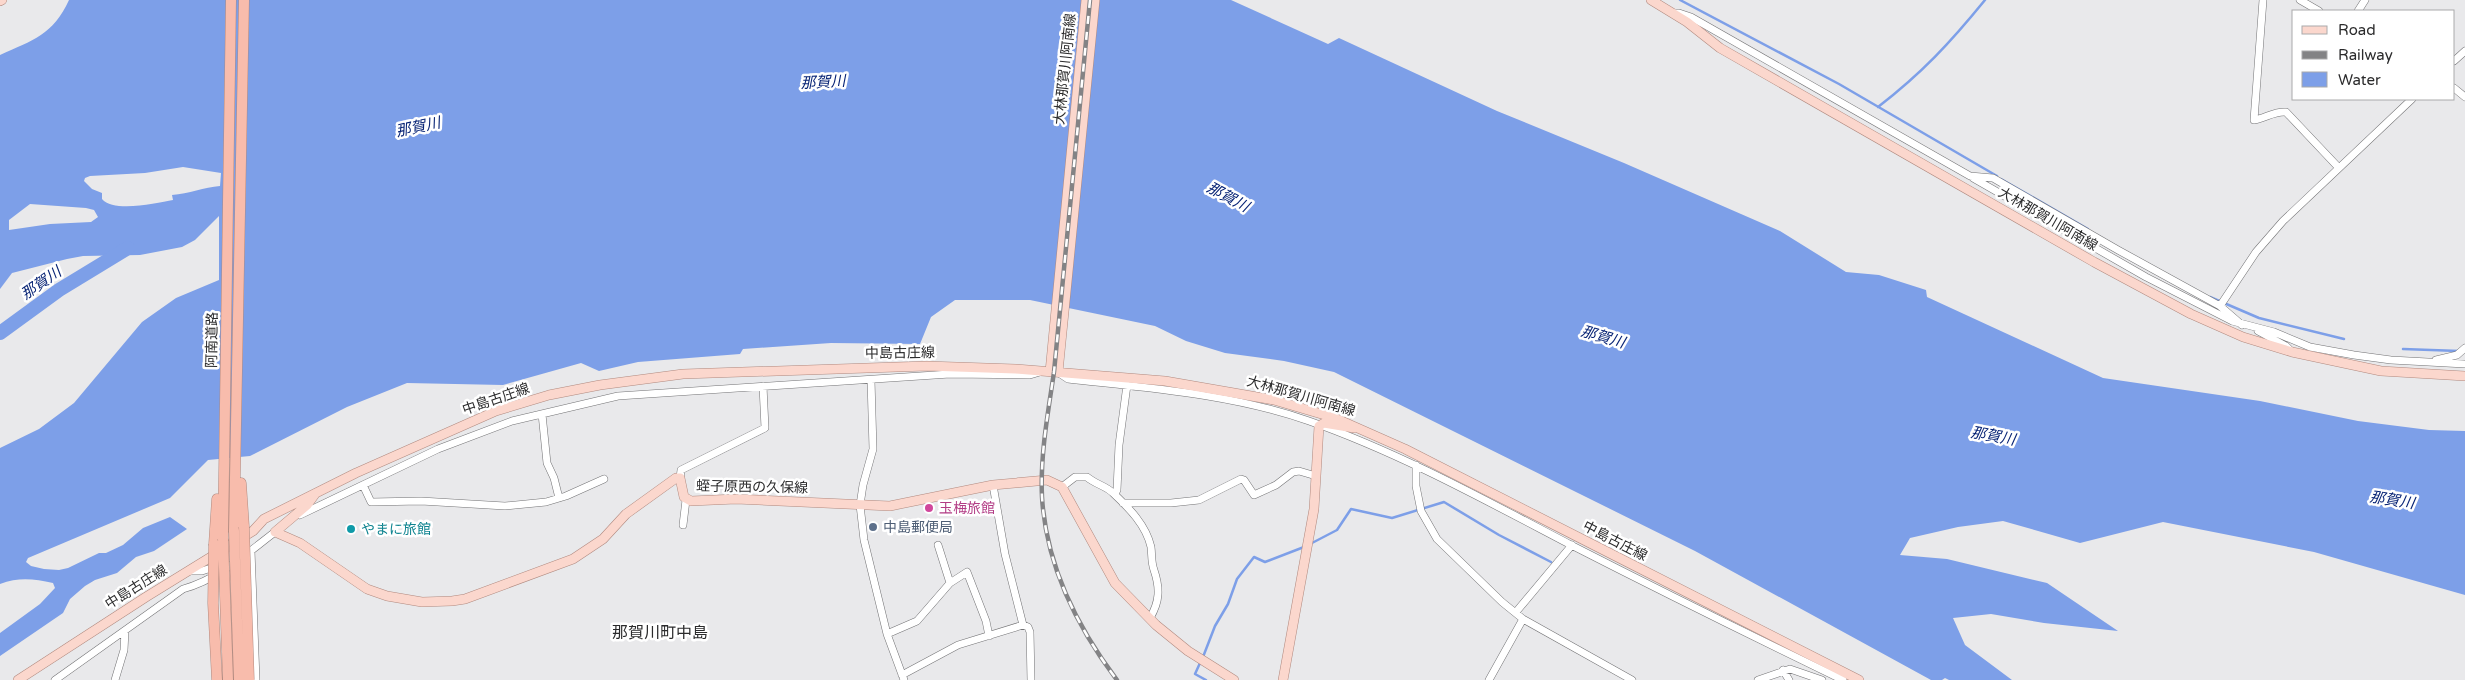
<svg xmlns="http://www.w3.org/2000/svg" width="2465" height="680" font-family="'Varela Round','Noto Sans JP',sans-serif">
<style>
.water{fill:#7d9fe8;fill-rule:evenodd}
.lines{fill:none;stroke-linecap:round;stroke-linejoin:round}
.stream{stroke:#7d9fe8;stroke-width:2.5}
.river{stroke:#7d9fe8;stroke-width:14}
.minor-casing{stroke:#737375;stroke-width:8}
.major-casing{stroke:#b0897f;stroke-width:10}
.highway-casing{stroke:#b0897f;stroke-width:11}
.minor{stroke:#fff;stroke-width:7}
.major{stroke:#fbd7cd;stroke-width:9}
.highway{stroke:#f8bcac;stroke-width:10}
.rail-casing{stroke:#838385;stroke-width:4.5}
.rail{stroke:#fff;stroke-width:2.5;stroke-dasharray:8;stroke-linecap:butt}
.highway-bridge-casing{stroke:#b0897f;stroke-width:11;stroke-linecap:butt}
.highway-bridge{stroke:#f8bcac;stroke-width:10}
.hotel-dot{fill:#d1479c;stroke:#fff;stroke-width:2}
.service-dot{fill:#5c6f8a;stroke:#fff;stroke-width:2}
.culture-dot{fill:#0f9aa8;stroke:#fff;stroke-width:2}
.labels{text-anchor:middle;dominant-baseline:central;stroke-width:5;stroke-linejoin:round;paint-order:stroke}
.street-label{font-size:14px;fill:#2b2b2c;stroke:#fff}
.hotel-label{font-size:14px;fill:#b23c85;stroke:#fff;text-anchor:start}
.service-label{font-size:14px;fill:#4e5e75;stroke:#fff;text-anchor:start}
.culture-label{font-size:14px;fill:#0d838f;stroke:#fff;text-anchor:start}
.water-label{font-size:15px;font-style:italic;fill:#072375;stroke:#fff}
.quarter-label{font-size:16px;fill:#2b2b2c;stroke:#fff}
</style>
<rect width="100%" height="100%" fill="#e9e9eb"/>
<!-- water -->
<path class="water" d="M 69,0 L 1231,0 L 1328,44 L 1339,38 L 1497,111 L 1624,163 L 1780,231 L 1846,272 L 1879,275 L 1926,290 L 1927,297 L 2103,378 L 2260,401 L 2358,421 L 2429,430 L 2465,431 L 2465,595 L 2314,552 L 2163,522 L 2080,543 L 2003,521 L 1958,527 L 1910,538 L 1900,555 L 1947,559 L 2047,583 L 2118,631 L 2044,623 L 1991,614 L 1953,618 L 1965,645 L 2012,680 L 1949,680 L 1945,678 L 1942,680 L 1931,680 L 1695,551 L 1334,372 L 1284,361 L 1225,353 L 1186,341 L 1155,326 L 1030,300 L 955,300 L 931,317 L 920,344 L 831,343 L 743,349 L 740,354 L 638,362 L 599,371 L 581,363 L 503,385 L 407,383 L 347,407 L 250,456 L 208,460 L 170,498 L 28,558 L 26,562 L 31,566 L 44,569 L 59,570 L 68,568 L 99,553 L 106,553 L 123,545 L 143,528 L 170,517 L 187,529 L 154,551 L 136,557 L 117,573 L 95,580 L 85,586 L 70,599 L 63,613 L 0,656 L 0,633 L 40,604 L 55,588 L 53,583 C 34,579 19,577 0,584 L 0,448 L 39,429 L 74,403 L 142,322 L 176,298 L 219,280 L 219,216 L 195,240 L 182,247 L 140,255 L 83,256 L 67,259 L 12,273 L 0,289 L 0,55 C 33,40 53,35 69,0 ZM 183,167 L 221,173 L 220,186 C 204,187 189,194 172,195 L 173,200 C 157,203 114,213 102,199 L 102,193 L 92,189 L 84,181 L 85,178 L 90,176 L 145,173 ZM 30,204 L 86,208 L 94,210 L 98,217 L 91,222 L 50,224 L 9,230 L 9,220 Z"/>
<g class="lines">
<!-- stream -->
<path class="stream" d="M 1680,0 L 1839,84 L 1997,176
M 1878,107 C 1922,73 1950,43 1985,0
M 2001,179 L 2088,229
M 2210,297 L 2259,318 L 2344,339
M 2403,349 L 2459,351
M 1312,543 L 1337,530 L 1351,509 L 1392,518 L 1444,502 L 1499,535 L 1551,562
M 1203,657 L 1215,626 L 1228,604 L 1237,579 L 1254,557 L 1265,562 L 1304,547
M 1200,663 L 1195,674 L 1206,680"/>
<!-- river -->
<path class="river" d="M 0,333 L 59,290 L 128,248"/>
<defs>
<path id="minor" d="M 2263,0 L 2254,120 C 2266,118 2274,111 2286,112 L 2339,168
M 2300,0 L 2319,11
M 2358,11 L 2365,0
M 1673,13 L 1679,13 L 1691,17 L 1970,176 L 1993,178 L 2118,250 L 2220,306 L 2242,325
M 2454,61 L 2465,51
M 2454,88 L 2465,97
M 1973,178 L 2146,277 L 2232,321 L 2274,332 L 2310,347 L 2354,355 L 2391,360 L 2465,364
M 2220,306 L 2256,252 L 2283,221 L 2412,99
M 2258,331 L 2286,346 L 2291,351
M 2436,360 L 2457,355 L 2465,348
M 1059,373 L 1068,379 C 1148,388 1232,394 1309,421 C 1400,453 1485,500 1571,545 C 1661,591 1752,636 1843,680
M 871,380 L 873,449 L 863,485 L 860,505 L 864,540 L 887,634 L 904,680
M 542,414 L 547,463 L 554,478 L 559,498
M 1416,465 L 1416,486 L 1421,511 L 1437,539 L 1502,602 L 1523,619 L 1632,680
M 680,478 L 681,470 L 765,428 L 763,386
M 363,485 L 371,502 L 421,501 L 505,506 L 546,502 L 566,496 L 604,479
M 993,485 L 1005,554 L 1023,625
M 1062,487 L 1075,477 L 1087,477 C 1095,484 1106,486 1113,493 C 1129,508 1146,525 1151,547 C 1152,554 1151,562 1154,570 C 1160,588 1160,601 1150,618
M 1115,494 L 1117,490 L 1119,445 L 1127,385
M 1123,503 L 1171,503 L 1199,500 L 1241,479 L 1244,480 L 1254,495 L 1276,485 L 1293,472 L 1299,471 L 1316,476
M 300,515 L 438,449 L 512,421 L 618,396 L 950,374 L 1030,375 L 1040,372
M 683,525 L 686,500
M 251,551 L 256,680
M 188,571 L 202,571 L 217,566
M 950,583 L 967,572 L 986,621 L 989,636
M 1516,612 L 1572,545
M 887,634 L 917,621 L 950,583 L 938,545
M 1783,670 L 1789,680
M 902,675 L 958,645 L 1023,625 L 1028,627 L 1030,632 L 1031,680
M 55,680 L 183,589 C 219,579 246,554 275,532
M 115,680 L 124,650 L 125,631
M 1489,680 L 1523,619
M 1758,680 L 1790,669 L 1822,680"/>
<path id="major" d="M 1651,0 L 1687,22 L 1720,48 L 2094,262 L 2191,314 L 2243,337 L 2292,352 L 2381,371 L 2465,376
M 0,1 L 2,0
M 1050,372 L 1086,0
M 1058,372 L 1095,0
M 315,494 L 307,505 L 275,532 L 300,543 L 367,589 L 387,596 L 422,602 L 452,601 L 465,599 L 573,559 L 603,539 L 626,514 L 676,478 L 680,478 L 684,497 L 691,501 L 736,499 L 890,506 L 993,485 L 1047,480 L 1062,487 L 1115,583 L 1156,625 L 1188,651 L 1234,680
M 18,680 L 146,597 L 253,531 L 264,519 L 356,473 L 496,411 L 549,395 L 600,385 L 683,374 L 927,366 L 1016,369 L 1165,381 L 1274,400 L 1335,418 L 1405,449 L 1859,680
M 1283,680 L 1314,509 L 1319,426 L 1324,423 L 1354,428"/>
<path id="highway" d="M 241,483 L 244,527
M 234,531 L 244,0
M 223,539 L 231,0
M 214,544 L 217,499"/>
</defs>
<!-- minor casing -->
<use href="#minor" class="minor-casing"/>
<!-- major casing -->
<use href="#major" class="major-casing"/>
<!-- highway casing -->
<use href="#highway" class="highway-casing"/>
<!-- minor -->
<use href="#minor" class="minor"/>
<!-- major -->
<use href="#major" class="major"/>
<!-- highway -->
<use href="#highway" class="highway"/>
<defs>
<path id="rail" d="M 1090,0 L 1054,372 C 1048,413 1040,455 1042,497 C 1046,565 1077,627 1117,680"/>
</defs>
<!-- rail casing -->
<use href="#rail" class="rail-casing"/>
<!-- rail -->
<use href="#rail" class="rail"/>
<defs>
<path id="highway-bridge" d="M 244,527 L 249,680
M 234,531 L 239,680
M 223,539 L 228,680
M 214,544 L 213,603 L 217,680"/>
</defs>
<!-- highway-bridge casing -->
<use href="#highway-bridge" class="highway-bridge-casing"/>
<!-- highway-bridge -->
<use href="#highway-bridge" class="highway-bridge"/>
</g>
<!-- markers -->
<circle class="hotel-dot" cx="929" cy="508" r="5"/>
<circle class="service-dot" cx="873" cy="527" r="5"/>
<circle class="culture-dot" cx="351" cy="529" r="5"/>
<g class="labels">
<!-- street labels -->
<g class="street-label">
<text transform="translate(1065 69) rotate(-84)">大林那賀川阿南線</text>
<text transform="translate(2048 219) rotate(30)">大林那賀川阿南線</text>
<text transform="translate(212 340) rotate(-89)">阿南道路</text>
<text transform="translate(900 353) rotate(-1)">中島古庄線</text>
<text transform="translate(1301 396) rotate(16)">大林那賀川阿南線</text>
<text transform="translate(496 399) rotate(-19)">中島古庄線</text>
<text transform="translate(752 487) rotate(1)">蛭子原西の久保線</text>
<text transform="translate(1615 541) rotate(27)">中島古庄線</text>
<text transform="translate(136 587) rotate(-32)">中島古庄線</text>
</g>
<!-- hotel labels -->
<g class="hotel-label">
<text x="939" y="508">玉梅旅館</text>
</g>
<!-- service labels -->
<g class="service-label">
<text x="883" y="527">中島郵便局</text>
</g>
<!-- culture labels -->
<g class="culture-label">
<text x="361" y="529">やまに旅館</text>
</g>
<!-- water labels -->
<g class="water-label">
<text transform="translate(823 82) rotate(-3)">那賀川</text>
<text transform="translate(418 127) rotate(-12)">那賀川</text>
<text transform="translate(1228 197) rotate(28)">那賀川</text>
<text transform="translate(41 283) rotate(-35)">那賀川</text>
<text transform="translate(1603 337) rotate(16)">那賀川</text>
<text transform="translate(1993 436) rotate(10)">那賀川</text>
<text transform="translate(2392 500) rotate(9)">那賀川</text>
</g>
<!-- quarter labels -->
<g class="quarter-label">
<text x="660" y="633">那賀川町中島</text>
</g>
</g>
<!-- legend -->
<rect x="2292" y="10" width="162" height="90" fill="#ffffff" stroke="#aaaaab"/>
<rect x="2302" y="26" width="25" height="8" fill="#fbd7cd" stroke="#aaaaab"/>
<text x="2338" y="35" font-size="15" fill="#2b2b2c">Road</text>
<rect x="2302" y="51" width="25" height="8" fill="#838385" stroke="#aaaaab"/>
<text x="2338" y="60" font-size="15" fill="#2b2b2c">Railway</text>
<rect x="2302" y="72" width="25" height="15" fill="#7d9fe8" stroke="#aaaaab"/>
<text x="2338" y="85" font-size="15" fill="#2b2b2c">Water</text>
</svg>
